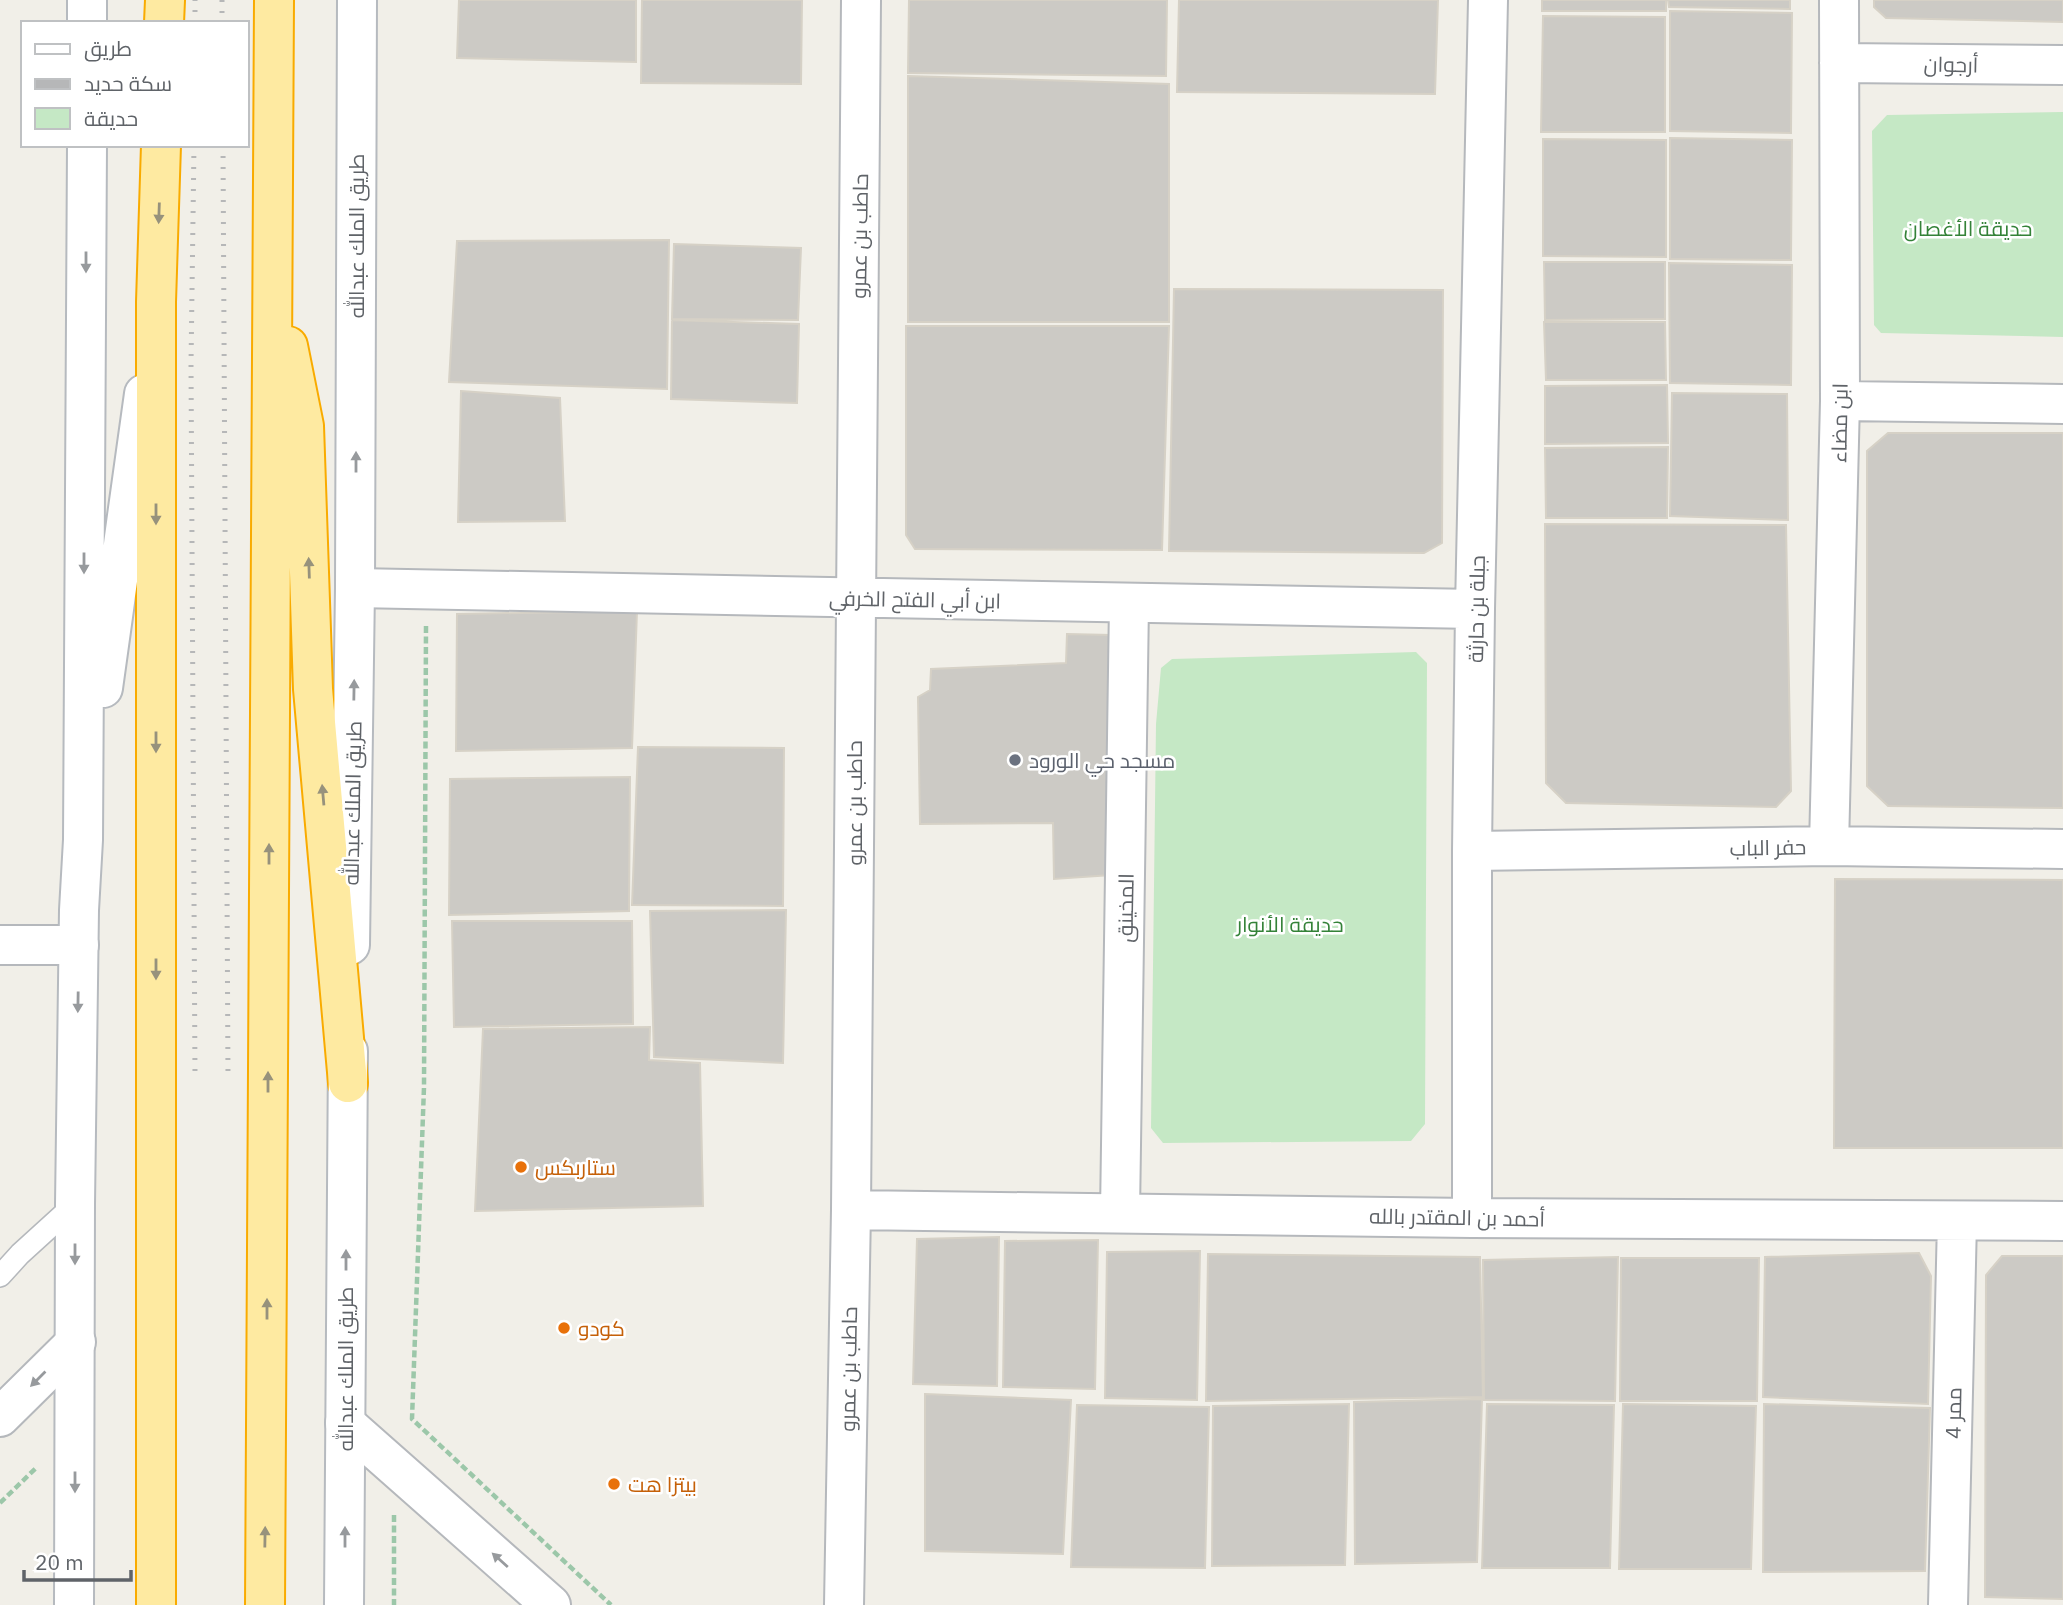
<svg xmlns="http://www.w3.org/2000/svg" width="2063" height="1605" font-family="'IBM Plex Sans',Cairo,sans-serif">
<style>
.green{fill:#c5e8c5}
.building{fill:#cccac5;stroke:#d6d1c6;stroke-width:2}
.lines{fill:none;stroke-linecap:round;stroke-linejoin:round}
.service-casing{stroke:#b5b8bc;stroke-width:24}
.minor-casing{stroke:#b5b8bc;stroke-width:42}
.tertiary-casing{stroke:#b5b8bc;stroke-width:42}
.secondary-casing{stroke:#b6babf;stroke-width:42}
.trunk-casing{stroke:#f9ab00;stroke-width:42}
.path{stroke:#9cc7a9;stroke-width:4.5;stroke-dasharray:7 3.5;stroke-linecap:butt}
.service{stroke:#fff;stroke-width:21}
.minor{stroke:#fff;stroke-width:38}
.tertiary{stroke:#fff;stroke-width:38}
.secondary{stroke:#fff;stroke-width:38}
.trunk{stroke:#feeaa1;stroke-width:38}
.rail{stroke:#b6b7b8;stroke-width:5;stroke-dasharray:2 9;stroke-linecap:butt}
.oneway{fill:#97927c}
.oneway2{fill:#979a9d}
.worship-dot{fill:#6b7280;stroke:#fff;stroke-width:2.5}
.food-dot{fill:#e8710a;stroke:#fff;stroke-width:2.5}
.labels{text-anchor:middle;dominant-baseline:central;stroke-width:5;stroke-linejoin:round;paint-order:stroke}
.street-label{font-size:21px;fill:#5f6368;stroke:#fff}
.park-label{font-size:21px;fill:#348238;stroke:#fff}
.worship-label{font-size:21px;fill:#5b616d;stroke:#fff;text-anchor:start}
.food-label{font-size:21px;fill:#c56008;stroke:#fff;text-anchor:start}
</style>
<rect width="100%" height="100%" fill="#f1efe8"/>
<!-- green -->
<path class="green" d="M 2063,112 L 2063,337 L 1881,333 L 1874,325 L 1872,131 L 1887,115 Z
M 1416,652 L 1427,663 L 1425,1124 L 1411,1141 L 1163,1143 L 1151,1128 L 1156,724 L 1161,668 L 1172,659 Z"/>
<!-- building -->
<path class="building" d="M 459,0 L 636,0 L 636,62 L 457,58 Z
M 642,0 L 802,0 L 801,84 L 641,83 Z
M 909,0 L 1167,0 L 1166,76 L 908,73 Z
M 1179,0 L 1438,0 L 1435,94 L 1177,92 Z
M 1542,0 L 1666,0 L 1666,11 L 1542,11 Z
M 1668,0 L 1790,0 L 1790,9 L 1669,7 Z
M 1874,0 L 2063,0 L 2063,22 L 1886,18 L 1874,7 Z
M 1670,11 L 1792,13 L 1791,133 L 1670,131 Z
M 1543,16 L 1665,17 L 1665,132 L 1541,132 Z
M 908,76 L 1169,84 L 1169,322 L 908,322 Z
M 1670,138 L 1792,140 L 1791,260 L 1670,259 Z
M 1543,139 L 1666,140 L 1666,257 L 1543,256 Z
M 669,240 L 667,389 L 449,382 L 457,241 Z
M 674,244 L 801,248 L 798,320 L 672,319 Z
M 1544,262 L 1665,262 L 1665,319 L 1545,320 Z
M 1669,263 L 1792,265 L 1791,385 L 1670,383 Z
M 1174,289 L 1443,290 L 1442,543 L 1424,553 L 1169,551 Z
M 672,320 L 799,324 L 797,403 L 671,399 Z
M 1544,322 L 1665,322 L 1666,380 L 1546,380 Z
M 906,326 L 1169,326 L 1162,550 L 915,549 L 906,535 Z
M 1667,385 L 1668,443 L 1545,444 L 1545,386 Z
M 461,391 L 560,398 L 565,521 L 458,522 Z
M 1672,393 L 1787,394 L 1788,520 L 1670,516 Z
M 1888,433 L 2063,433 L 2063,808 L 1888,806 L 1867,786 L 1867,451 Z
M 1668,447 L 1667,518 L 1546,518 L 1545,448 Z
M 1545,524 L 1786,525 L 1791,791 L 1776,807 L 1566,803 L 1546,783 Z
M 637,611 L 632,748 L 456,751 L 457,614 Z
M 1067,634 L 1111,635 L 1111,875 L 1054,879 L 1053,823 L 920,824 L 918,697 L 930,690 L 931,669 L 1066,663 Z
M 638,747 L 784,748 L 783,906 L 632,905 Z
M 630,777 L 629,911 L 449,915 L 450,779 Z
M 1835,879 L 2063,880 L 2063,1148 L 1834,1148 Z
M 786,910 L 783,1063 L 654,1057 L 650,911 Z
M 452,921 L 632,921 L 633,1024 L 454,1027 Z
M 650,1027 L 649,1060 L 700,1063 L 703,1206 L 475,1211 L 483,1029 Z
M 999,1237 L 997,1386 L 913,1384 L 917,1239 Z
M 1098,1240 L 1095,1389 L 1003,1387 L 1005,1241 Z
M 1200,1251 L 1197,1400 L 1105,1398 L 1107,1252 Z
M 1919,1253 L 1931,1276 L 1928,1404 L 1763,1397 L 1765,1257 Z
M 1208,1254 L 1480,1257 L 1483,1397 L 1206,1401 Z
M 2002,1256 L 2063,1256 L 2063,1599 L 1985,1597 L 1986,1275 Z
M 1618,1257 L 1615,1401 L 1484,1400 L 1483,1260 Z
M 1621,1258 L 1759,1258 L 1757,1401 L 1620,1401 Z
M 925,1394 L 1071,1400 L 1063,1554 L 925,1551 Z
M 1482,1399 L 1477,1562 L 1355,1564 L 1354,1402 Z
M 1349,1404 L 1345,1565 L 1212,1566 L 1213,1406 Z
M 1487,1404 L 1614,1405 L 1610,1568 L 1482,1568 Z
M 1623,1404 L 1756,1406 L 1751,1569 L 1619,1569 Z
M 1764,1404 L 1930,1408 L 1925,1571 L 1763,1572 Z
M 1077,1405 L 1209,1407 L 1205,1568 L 1071,1567 Z"/>
<g class="lines">
<defs>
<path id="service" d="M 0,1276 L 20,1254 L 75,1204"/>
<path id="minor" d="M 1839,63 L 2063,65
M 1840,401 L 2063,404
M 355,588 L 1475,609
M 1829,846 L 1840,401 L 1839,0
M 1472,851 L 1829,846 L 2063,849
M 0,945 L 79,945
M 851,1210 L 1472,1218 L 2063,1221
M 1120,1213 L 1129,603
M 1472,1218 L 1472,851 L 1475,609 L 1488,0
M 844,1605 L 851,1210 L 861,0
M 1948,1605 L 1957,1221"/>
<path id="tertiary" d="M 0,1417 L 76,1342
M 345,1423 L 551,1605"/>
<path id="secondary" d="M 87,23 L 87,0
M 103,688 L 144,394
M 350,945 L 355,588 L 357,0
M 74,1605 L 75,1204 L 79,910 L 83,840 L 87,145
M 344,1605 L 348,1051"/>
<path id="trunk" d="M 164,23 L 165,0
M 288,346 L 304,426 L 313,689 L 348,1083
M 156,1605 L 156,302 L 161,145
M 265,1605 L 274,0"/>
</defs>
<!-- service casing -->
<use href="#service" class="service-casing"/>
<!-- minor casing -->
<use href="#minor" class="minor-casing"/>
<!-- tertiary casing -->
<use href="#tertiary" class="tertiary-casing"/>
<!-- secondary casing -->
<use href="#secondary" class="secondary-casing"/>
<!-- trunk casing -->
<use href="#trunk" class="trunk-casing"/>
<!-- path -->
<path class="path" d="M 426,626 L 424,1087 L 412,1419 L 611,1605
M 0,1503 L 36,1468
M 394,1515 L 394,1605"/>
<!-- service -->
<use href="#service" class="service"/>
<!-- minor -->
<use href="#minor" class="minor"/>
<!-- tertiary -->
<use href="#tertiary" class="tertiary"/>
<!-- secondary -->
<use href="#secondary" class="secondary"/>
<!-- trunk -->
<use href="#trunk" class="trunk"/>
<!-- rail -->
<path class="rail" d="M 222,0 L 222,23
M 195,23 L 195,0
M 194,145 L 191,364 L 195,1076
M 223,145 L 228,1077"/>
</g>
<!-- one-way arrows -->
<defs><path id="oneway-solid" d="M-6-.8H1V-3.2L6.5 0L1 3.2V.8H-6Z" transform="scale(1.75)"/></defs>
<g class="oneway">
<use href="#oneway-solid" transform="translate(159 213) rotate(92)"/>
<use href="#oneway-solid" transform="translate(156 514) rotate(90)"/>
<use href="#oneway-solid" transform="translate(309 568) rotate(-92)"/>
<use href="#oneway-solid" transform="translate(156 742) rotate(90)"/>
<use href="#oneway-solid" transform="translate(323 795) rotate(-95)"/>
<use href="#oneway-solid" transform="translate(269 854) rotate(-90)"/>
<use href="#oneway-solid" transform="translate(156 969) rotate(90)"/>
<use href="#oneway-solid" transform="translate(268 1082) rotate(-90)"/>
<use href="#oneway-solid" transform="translate(267 1309) rotate(-90)"/>
<use href="#oneway-solid" transform="translate(265 1537) rotate(-89)"/>
</g>
<g class="oneway2">
<use href="#oneway-solid" transform="translate(86 262) rotate(90)"/>
<use href="#oneway-solid" transform="translate(356 462) rotate(-90)"/>
<use href="#oneway-solid" transform="translate(84 563) rotate(90)"/>
<use href="#oneway-solid" transform="translate(354 690) rotate(-89)"/>
<use href="#oneway-solid" transform="translate(78 1002) rotate(91)"/>
<use href="#oneway-solid" transform="translate(75 1254) rotate(90)"/>
<use href="#oneway-solid" transform="translate(346 1260) rotate(-90)"/>
<use href="#oneway-solid" transform="translate(38 1379) rotate(135)"/>
<use href="#oneway-solid" transform="translate(75 1482) rotate(90)"/>
<use href="#oneway-solid" transform="translate(345 1537) rotate(-90)"/>
<use href="#oneway-solid" transform="translate(500 1560) rotate(-138)"/>
</g>
<!-- markers -->
<circle class="worship-dot" cx="1015" cy="760" r="7"/>
<g class="food-dot">
<circle cx="521" cy="1167" r="7"/>
<circle cx="564" cy="1328" r="7"/>
<circle cx="614" cy="1484" r="7"/>
</g>
<g class="labels">
<!-- street labels -->
<g class="street-label">
<text transform="translate(1951 64) rotate(1)">أرجوان</text>
<text transform="translate(356 236) rotate(-90)">طريق الملك عبدالله</text>
<text transform="translate(859 236) rotate(-89)">حاطب بن عمرو</text>
<text transform="translate(1839 423) rotate(-89)">ابن مضاء</text>
<text transform="translate(915 599) rotate(1)">ابن أبي الفتح الخرفي</text>
<text transform="translate(1476 609) rotate(-89)">جبلة بن حارثة</text>
<text transform="translate(352 803) rotate(-89)">طريق الملك عبدالله</text>
<text transform="translate(854 803) rotate(-90)">حاطب بن عمرو</text>
<text transform="translate(1768 847) rotate(-1)">حفر الباب</text>
<text transform="translate(1125 908) rotate(-89)">المخينق</text>
<text transform="translate(1457 1217) rotate(1)">أحمد بن المقتدر بالله</text>
<text transform="translate(345 1369) rotate(-90)">طريق الملك عبدالله</text>
<text transform="translate(848 1369) rotate(-89)">حاطب بن عمرو</text>
<text transform="translate(1953 1413) rotate(-89)">ممر 4</text>
</g>
<!-- park labels -->
<g class="park-label">
<text x="1968" y="228">حديقة الأغصان</text>
<text x="1290" y="924">حديقة الأنوار</text>
</g>
<!-- worship labels -->
<g class="worship-label">
<text x="1029" y="760">مسجد حي الورود</text>
</g>
<!-- food labels -->
<g class="food-label">
<text x="535" y="1167">ستاربكس</text>
<text x="578" y="1328">كودو</text>
<text x="628" y="1484">بيتزا هت</text>
</g>
</g>
<!-- legend -->
<rect x="21" y="21" width="228" height="126" fill="#ffffff" stroke="#bfc1c3" stroke-width="2"/>
<rect x="35" y="44" width="35" height="10" fill="#ffffff" stroke="#bfc1c3" stroke-width="2"/>
<text x="84" y="56" font-size="21" fill="#5f6368">طريق</text>
<rect x="35" y="79" width="35" height="10" fill="#b6b7b8" stroke="#bfc1c3" stroke-width="2"/>
<text x="84" y="91" font-size="21" fill="#5f6368">سكة حديد</text>
<rect x="35" y="108" width="35" height="21" fill="#c5e8c5" stroke="#bfc1c3" stroke-width="2"/>
<text x="84" y="126" font-size="21" fill="#5f6368">حديقة</text>
<!-- scale -->
<path d="M24 1570v10h107v-10" fill="none" stroke="#5f6368" stroke-width="3.5"/>
<text x="35" y="1570" font-size="21" fill="#5f6368" stroke="#ffffff" stroke-width="5" paint-order="stroke">20 m</text>
</svg>
